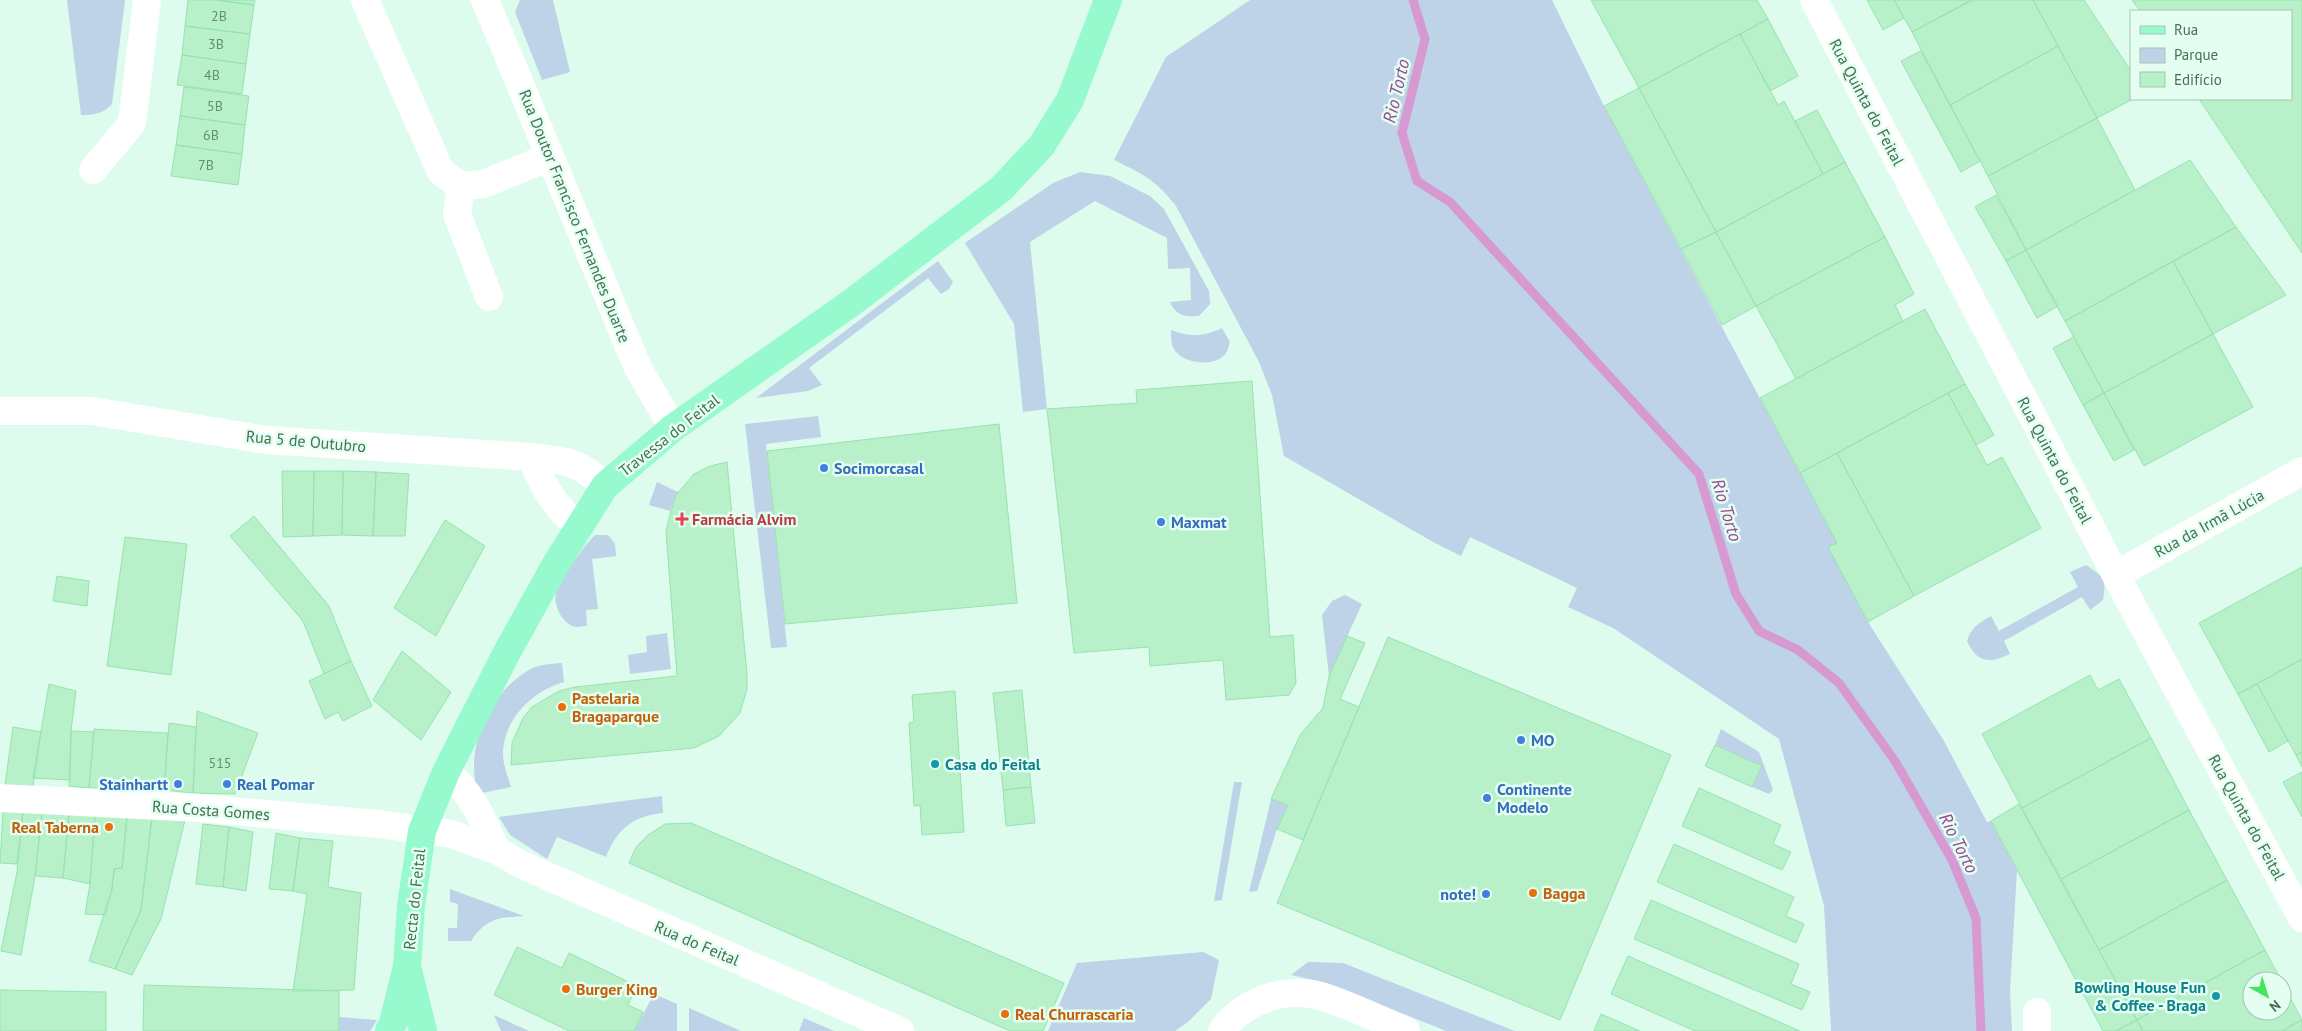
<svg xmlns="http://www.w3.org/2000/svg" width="2302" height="1031" font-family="'PT Sans',sans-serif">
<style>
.green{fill:#bed2e8}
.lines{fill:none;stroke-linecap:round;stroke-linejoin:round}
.stream{stroke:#d69ad1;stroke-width:9}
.building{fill:#b7f0c9;stroke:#97e3af;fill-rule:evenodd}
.street{stroke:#fff;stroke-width:28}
.primary{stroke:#97face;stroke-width:28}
.shop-dot{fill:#3f7fe0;stroke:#e4fff2;stroke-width:2}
.health-dot{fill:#e0444e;stroke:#e4fff2;stroke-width:2}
.food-dot{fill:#e8710a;stroke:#e4fff2;stroke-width:2}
.culture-dot{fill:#0f9aa8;stroke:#e4fff2;stroke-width:2}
.labels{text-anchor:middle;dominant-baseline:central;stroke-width:5;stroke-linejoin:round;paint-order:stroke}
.number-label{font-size:14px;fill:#639170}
.street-label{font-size:16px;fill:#477153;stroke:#e4fff2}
.shop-label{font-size:16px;font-weight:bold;fill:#366cbe;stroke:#e4fff2;text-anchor:start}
.health-label{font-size:16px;font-weight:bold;fill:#be3a42;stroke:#e4fff2;text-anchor:start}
.food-label{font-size:16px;font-weight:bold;fill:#c56008;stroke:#e4fff2;text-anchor:start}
.culture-label{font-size:16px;font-weight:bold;fill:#0d838f;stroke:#e4fff2;text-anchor:start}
.water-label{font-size:18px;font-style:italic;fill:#994a91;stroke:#e4fff2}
</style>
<rect width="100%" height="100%" fill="#defcee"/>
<!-- green -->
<path class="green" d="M 67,0 L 125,0 L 112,104 C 103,114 93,115 81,115 Z
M 520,0 L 553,0 L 570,72 L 542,80 L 515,12 Z
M 1250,0 L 1552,0 L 1604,106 L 1837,543 L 1829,547 L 1868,622 L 1944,741 L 1987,822 L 1991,821 L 2017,870 L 2010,991 L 2012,1031 L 1831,1031 L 1824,906 L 1779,739 L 1613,628 L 1568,607 L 1577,588 L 1470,537 L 1461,556 L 1433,542 L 1284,456 L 1272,395 L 1259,362 L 1176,206 C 1156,180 1143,174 1114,160 L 1166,57 Z
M 1080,172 L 1110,176 L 1150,196 L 1164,209 L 1209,291 L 1210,304 L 1199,316 C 1185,317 1176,316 1170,302 L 1191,300 L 1190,268 L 1168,269 L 1167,238 L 1095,201 L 1030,242 L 1047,409 L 1023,412 L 1014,324 L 965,243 L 1053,183 Z
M 938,261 L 953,282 L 949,289 L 941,294 L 928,278 L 809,368 L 822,385 L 808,391 L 756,398 Z
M 1222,328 L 1230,342 C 1229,345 1228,350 1226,353 C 1216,368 1182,364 1174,349 C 1171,345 1171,336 1171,330 C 1190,337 1204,337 1222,328 Z
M 818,416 L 821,437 L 766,444 L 787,647 L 771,648 L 745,424 Z
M 657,482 L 678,492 L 670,511 L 649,505 Z
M 595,535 L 608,535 L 615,544 L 616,556 L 592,559 L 598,609 L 586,610 L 587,626 C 583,626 576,628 572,626 C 561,621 553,604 556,593 C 560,580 585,544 595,535 Z
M 2086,565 C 2103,576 2107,579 2103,600 L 2090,610 L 2082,597 L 2004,641 L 2010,654 C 1989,664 1977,663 1967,641 C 1971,627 1979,623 1991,616 L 1999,631 L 2078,587 L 2070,572 Z
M 1345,595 L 1362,604 L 1329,676 L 1322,615 L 1332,601 Z
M 667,633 L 671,669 L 630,674 L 628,655 L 647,652 L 646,636 Z
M 562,663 L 564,682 C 532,691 503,720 503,754 C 503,765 508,777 511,787 L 477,794 C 476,785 474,776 474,767 C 474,729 497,687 531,669 C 540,664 552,664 562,663 Z
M 1721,729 L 1759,752 L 1773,790 L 1769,794 L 1752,787 L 1761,766 L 1715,745 Z
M 1234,782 L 1242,782 L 1222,900 L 1214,901 Z
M 662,796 L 663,813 C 633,816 617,829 606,857 L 557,837 L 547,859 L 510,835 L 499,817 Z
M 1271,799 L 1288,805 L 1277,829 L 1257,891 L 1249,892 Z
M 450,889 L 524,916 C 497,918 487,918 471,941 L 448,941 L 448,928 L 457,928 L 458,904 L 450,902 Z
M 1203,952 L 1219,960 L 1211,999 L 1189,1021 L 1175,1031 L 1048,1031 L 1077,963 Z
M 1308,962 L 1343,963 L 1515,1031 L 1446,1031 L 1327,983 L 1291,975 Z
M 654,994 L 677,1004 L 677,1031 L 634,1031 Z
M 689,1008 L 741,1031 L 689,1031 Z
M 494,1015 L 529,1031 L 501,1031 Z
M 339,1017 L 377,1020 L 370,1031 L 339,1031 Z
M 804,1018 L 834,1031 L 799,1031 Z"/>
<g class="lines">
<!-- stream -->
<path class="stream" d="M 1413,0 L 1425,39 L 1402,133 L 1417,181 L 1450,202 L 1699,474 L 1736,594 L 1759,631 L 1798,650 L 1839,683 L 1895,761 L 1952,860 L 1976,918 L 1981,1031"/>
</g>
<!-- building -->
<path class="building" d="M 188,0 L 216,0 L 254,5 L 250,34 L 185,26 Z
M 216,0 L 255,0 L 254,5 Z
M 1591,0 L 1757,0 L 1768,19 L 1639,88 Z
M 1867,0 L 1894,0 L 1904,18 L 1883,30 Z
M 1894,0 L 1971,0 L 1912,32 Z
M 1973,0 L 2033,0 L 2058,46 L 1950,105 L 1912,32 Z
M 2033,0 L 2084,0 L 2131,71 L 2131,99 L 2133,99 L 2097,118 Z
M 2132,0 L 2302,0 L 2302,253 L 2199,99 L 2291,99 L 2291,11 L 2140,11 Z
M 1768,19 L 1798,76 L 1770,91 L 1740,34 Z
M 185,26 L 250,34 L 246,64 L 182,55 Z
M 1740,34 L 1778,105 L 1784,101 L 1823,174 L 1716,232 L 1639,88 Z
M 2058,46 L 2097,118 L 1988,176 L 1950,105 Z
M 1921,51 L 1980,161 L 1961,172 L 1901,61 Z
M 182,55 L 246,64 L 242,94 L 177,85 Z
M 184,87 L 249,96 L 245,125 L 180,116 Z
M 1639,88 L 1716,232 L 1681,249 L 1604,106 Z
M 1817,110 L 1845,162 L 1823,174 L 1795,121 Z
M 180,116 L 245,125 L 242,154 L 176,145 Z
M 2097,118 L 2135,190 L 2026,250 L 1988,176 Z
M 176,145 L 242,154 L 238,185 L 171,176 Z
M 2190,160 L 2236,227 L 2065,321 L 2026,250 Z
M 1845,162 L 1885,237 L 1756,306 L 1716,232 Z
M 1996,195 L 2026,250 L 2006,261 L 1975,207 Z
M 2236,227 L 2286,295 L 2213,334 L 2173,261 Z
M 1716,232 L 1756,306 L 1722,325 L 1681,249 Z
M 1885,237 L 1914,294 L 1895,305 L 1903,321 L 1796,379 L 1756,306 Z
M 2026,250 L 2058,306 L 2037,318 L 2006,261 Z
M 2173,261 L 2213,334 L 2104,393 L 2065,321 Z
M 1925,309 L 1965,384 L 1800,473 L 1760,398 Z
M 2213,334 L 2253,407 L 2144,466 L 2104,393 Z
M 2074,337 L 2104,393 L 2083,405 L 2053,348 Z
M 1252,381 L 1270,637 L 1293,635 L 1296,683 L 1289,695 L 1226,700 L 1223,660 L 1150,666 L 1149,647 L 1074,653 L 1047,409 L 1137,403 L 1136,390 Z
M 1965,384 L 1994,435 L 1976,445 L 1948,393 Z
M 1948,393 L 1987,465 L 2002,457 L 2041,528 L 1914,596 L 1837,453 Z
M 2104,393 L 2134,450 L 2114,461 L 2083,405 Z
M 999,424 L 1017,603 L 785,624 L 767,451 Z
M 1837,453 L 1914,596 L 1868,622 L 1828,547 L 1837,543 L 1800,473 Z
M 727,462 L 747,674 L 747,689 L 740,713 L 719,736 L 694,748 L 511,765 L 512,743 L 523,718 L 532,707 L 559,691 L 575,687 L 677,676 L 666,532 L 669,518 L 676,495 L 694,474 L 710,466 Z
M 282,471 L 314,471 L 313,536 L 283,537 Z
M 314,471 L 343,471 L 342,535 L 313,536 Z
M 343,471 L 376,472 L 373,536 L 342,535 Z
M 376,472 L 409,474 L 405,536 L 373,536 Z
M 254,516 L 329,606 L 351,661 L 324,674 L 303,621 L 230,536 Z
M 445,520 L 485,546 L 436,636 L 394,608 Z
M 125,537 L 187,544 L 171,675 L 107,666 Z
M 2302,567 L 2302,659 L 2238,694 L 2199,623 Z
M 57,576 L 89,581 L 87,606 L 53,601 Z
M 1347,636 L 1365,643 L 1340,699 L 1359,707 L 1303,840 L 1277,829 L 1288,805 L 1271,799 L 1300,735 L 1323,708 L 1329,676 Z
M 1388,637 L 1671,755 L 1560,1020 L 1277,903 Z
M 402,651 L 451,692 L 421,740 L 373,700 Z
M 2302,659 L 2302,752 L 2296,755 L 2257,684 Z
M 351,661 L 372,706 L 343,721 L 338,712 L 325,719 L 309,681 Z
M 2090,675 L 2098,690 L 2119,679 L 2151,738 L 2022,808 L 1982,734 Z
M 49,684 L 76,691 L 71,731 L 70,780 L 33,778 Z
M 2257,684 L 2288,741 L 2269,752 L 2238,694 Z
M 1022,690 L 1031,787 L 1003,790 L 993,693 Z
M 955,691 L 964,832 L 922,835 L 920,805 L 914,806 L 909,723 L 914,722 L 912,695 Z
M 197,711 L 258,733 L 235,794 L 193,793 Z
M 169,723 L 196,727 L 193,793 L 164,790 Z
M 13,727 L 41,732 L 33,786 L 5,785 Z
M 94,729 L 168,733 L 164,790 L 89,788 Z
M 71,731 L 94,732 L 89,788 L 69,786 Z
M 2151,738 L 2189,810 L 2061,879 L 2022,808 Z
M 1715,745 L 1762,766 L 1752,787 L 1705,766 Z
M 2302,752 L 2302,767 L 2296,755 Z
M 2302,772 L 2302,817 L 2283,782 Z
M 1031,787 L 1035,823 L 1006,826 L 1003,790 Z
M 1699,788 L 1781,825 L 1773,844 L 1791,852 L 1782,870 L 1682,826 Z
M 2019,804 L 2137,1020 L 2116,1031 L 2103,1031 L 1991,821 Z
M 2189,810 L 2227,880 L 2099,950 L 2061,879 Z
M 3,811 L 23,811 L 17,864 L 0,863 Z
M 23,811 L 42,813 L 35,876 L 21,955 L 1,951 L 17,872 Z
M 42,813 L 69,814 L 63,878 L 35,876 Z
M 69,814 L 95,815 L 90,884 L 63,878 Z
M 95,815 L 127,817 L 122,868 L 114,869 L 112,889 L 105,915 L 85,914 L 90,884 Z
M 127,817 L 152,817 L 141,910 L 115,969 L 89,961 L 112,889 L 114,869 L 122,868 Z
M 152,817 L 185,820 L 161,919 L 132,975 L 115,969 L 141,910 Z
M 691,823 L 1064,983 L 1043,1031 L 1010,1031 L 629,863 L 636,847 L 648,835 L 665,824 Z
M 203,824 L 229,827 L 223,887 L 196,884 Z
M 229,827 L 253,832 L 246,891 L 223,887 Z
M 276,833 L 300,838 L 293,891 L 269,889 Z
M 300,838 L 333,841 L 328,887 L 361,893 L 354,990 L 293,991 L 307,894 L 293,891 Z
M 1674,844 L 1794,897 L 1786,916 L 1804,924 L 1796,943 L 1657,882 Z
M 2227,880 L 2265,950 L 2137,1020 L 2099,950 Z
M 1651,900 L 1799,964 L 1791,984 L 1810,992 L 1802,1010 L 1634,939 Z
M 517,947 L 562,968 L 569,953 L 637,986 L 628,1005 L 643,1012 L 634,1031 L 569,1031 L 494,995 Z
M 2265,950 L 2302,1020 L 2282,1031 L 2143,1031 L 2137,1020 ZM 2252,981 L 2282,981 L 2282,1011 L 2252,1011 Z
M 1628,956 L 1800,1031 L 1695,1031 L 1611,994 Z
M 144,985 L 339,991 L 339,1031 L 143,1031 Z
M 0,990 L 106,992 L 106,1031 L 0,1031 Z
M 1601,1014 L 1640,1031 L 1594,1031 Z
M 2137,1020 L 2143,1031 L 2116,1031 Z
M 2302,1020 L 2302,1031 L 2282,1031 Z"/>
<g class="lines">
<!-- street -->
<path class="street" d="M 365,0 L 441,172 L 461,186 L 483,184 L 550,157
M 485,0 L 638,368 L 673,428
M 1814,0 L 2129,600 L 2302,918
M 93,170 L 132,123 L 147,0
M 461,186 L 457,214 L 489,297
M 0,411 L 92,411 L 266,440 L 532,457 C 567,461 579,461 605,486
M 532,457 C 541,487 557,507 579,528
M 2116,575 L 2302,471
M 446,772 C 474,795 482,818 496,850
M 0,798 L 200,808 L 378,824 L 451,834 L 496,850 L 520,864 L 900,1031
M 2037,1012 L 2037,1031
M 1222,1031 C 1243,1001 1284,986 1320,996 C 1346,1003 1380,1020 1406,1031"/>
<!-- primary -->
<path class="primary" d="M 408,970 L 423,1031
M 389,1031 L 393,1023 L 407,966 L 411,906 L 422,831 L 446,772 L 506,654 L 556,564 L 605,486 L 673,428 L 851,303 L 1002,188 L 1042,145 L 1070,100 L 1108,0"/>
</g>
<!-- markers -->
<g class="shop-dot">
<circle cx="824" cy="468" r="5"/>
<circle cx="1161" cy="522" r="5"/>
<circle cx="1521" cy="740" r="5"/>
<circle cx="178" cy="784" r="5"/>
<circle cx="227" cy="784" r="5"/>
<circle cx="1487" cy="798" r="5"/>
<circle cx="1486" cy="894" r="5"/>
</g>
<path class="health-dot" d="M679.5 511.5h5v5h5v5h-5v5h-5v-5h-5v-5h5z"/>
<g class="food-dot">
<circle cx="562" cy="707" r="5"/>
<circle cx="109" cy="827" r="5"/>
<circle cx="1533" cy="893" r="5"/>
<circle cx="566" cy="989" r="5"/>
<circle cx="1005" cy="1014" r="5"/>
</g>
<g class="culture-dot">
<circle cx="935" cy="764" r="5"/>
<circle cx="2216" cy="996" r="5"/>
</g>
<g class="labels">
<!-- number labels -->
<g class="number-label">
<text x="219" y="16">2B</text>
<text x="216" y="44">3B</text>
<text x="212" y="75">4B</text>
<text x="215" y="106">5B</text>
<text x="211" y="135">6B</text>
<text x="206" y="165">7B</text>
<text x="220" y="763">515</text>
</g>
<!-- street labels -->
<g class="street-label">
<text transform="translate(1867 102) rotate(62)">Rua Quinta do Feital</text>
<text transform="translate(575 216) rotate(68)">Rua Doutor Francisco Fernandes Duarte</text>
<text transform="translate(669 435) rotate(-38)">Travessa do Feital</text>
<text transform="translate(306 441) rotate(5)">Rua 5 de Outubro</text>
<text transform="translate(2055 460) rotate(62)">Rua Quinta do Feital</text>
<text transform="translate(2209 523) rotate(-29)">Rua da Irmã Lúcia</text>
<text transform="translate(211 810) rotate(4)">Rua Costa Gomes</text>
<text transform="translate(2247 817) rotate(61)">Rua Quinta do Feital</text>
<text transform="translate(414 899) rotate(-84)">Recta do Feital</text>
<text transform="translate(697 943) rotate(23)">Rua do Feital</text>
</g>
<!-- shop labels -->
<g class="shop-label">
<text x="834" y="468">Socimorcasal</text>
<text x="1171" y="522">Maxmat</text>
<text x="1531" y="740">MO</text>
<text x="168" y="784" text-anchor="end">Stainhartt</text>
<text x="237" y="784">Real Pomar</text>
<text x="1497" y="789">Continente<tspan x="1497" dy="18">Modelo</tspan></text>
<text x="1476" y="894" text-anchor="end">note!</text>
</g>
<!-- health labels -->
<g class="health-label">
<text x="692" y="519">Farmácia Alvim</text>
</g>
<!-- food labels -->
<g class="food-label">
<text x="572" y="698">Pastelaria<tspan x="572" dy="18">Bragaparque</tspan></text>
<text x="99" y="827" text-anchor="end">Real Taberna</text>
<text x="1543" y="893">Bagga</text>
<text x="576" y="989">Burger King</text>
<text x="1015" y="1014">Real Churrascaria</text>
</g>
<!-- culture labels -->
<g class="culture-label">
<text x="945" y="764">Casa do Feital</text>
<text x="2206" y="987" text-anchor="end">Bowling House Fun<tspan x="2206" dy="18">&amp; Coffee - Braga</tspan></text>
</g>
<!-- water labels -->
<g class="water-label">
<text transform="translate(1396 91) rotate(-77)">Rio Torto</text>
<text transform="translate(1727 510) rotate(73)">Rio Torto</text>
<text transform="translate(1959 843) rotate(63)">Rio Torto</text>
</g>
</g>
<!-- legend -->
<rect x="2130" y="10" width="162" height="90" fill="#e4fff2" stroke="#a5c6b2"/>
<rect x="2140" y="26" width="25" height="8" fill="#97face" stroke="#a5c6b2"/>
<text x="2174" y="35" font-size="15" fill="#477153">Rua</text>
<rect x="2140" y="48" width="25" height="15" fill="#bed2e8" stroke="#a5c6b2"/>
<text x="2174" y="60" font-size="15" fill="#477153">Parque</text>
<rect x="2140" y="72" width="25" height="15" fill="#b7f0c9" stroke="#a5c6b2"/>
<text x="2174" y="85" font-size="15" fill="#477153">Edifício</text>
<!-- north arrow -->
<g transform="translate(2267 996) rotate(141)"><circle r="24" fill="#e4fff2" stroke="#a5c6b2"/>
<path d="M0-4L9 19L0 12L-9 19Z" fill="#44e55c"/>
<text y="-8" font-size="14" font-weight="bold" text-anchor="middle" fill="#477153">N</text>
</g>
</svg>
